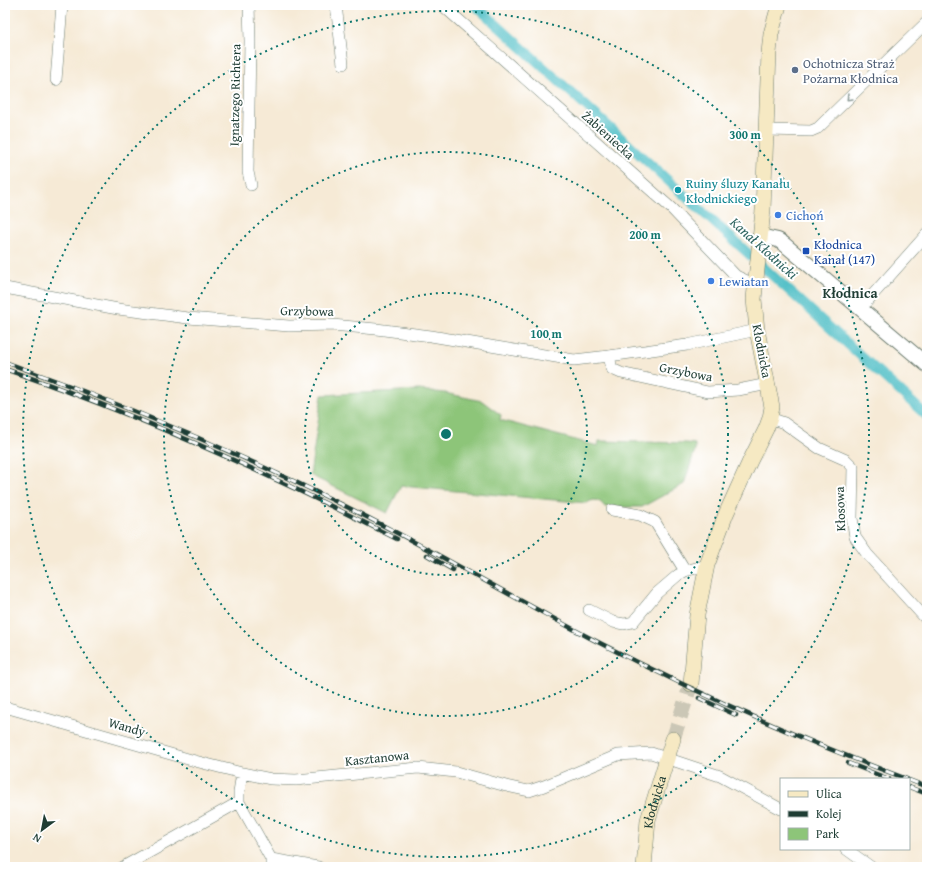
<svg xmlns="http://www.w3.org/2000/svg" width="932" height="872" font-family="'Gentium Book Plus',serif">
<style>
.green{fill:#8dc579;stroke:#568156}
.lines{fill:none;stroke-linecap:round;stroke-linejoin:round}
.canal{stroke:#52c0c7;stroke-width:10}
.secondary-tunnel{stroke:#cbc7b6;stroke-width:15;stroke-dasharray:15 8;stroke-linecap:butt}
.minor-casing{stroke:#6a7a6d;stroke-width:12}
.tertiary-casing{stroke:#6a7a6d;stroke-width:16}
.secondary-casing{stroke:#6a7a6d;stroke-width:16}
.minor{stroke:#fff;stroke-width:11}
.tertiary{stroke:#fff;stroke-width:14}
.secondary{stroke:#f6e9c3;stroke-width:15}
.rail-casing{stroke:#1f3d34;stroke-width:4.5}
.rail{stroke:#fff;stroke-width:3;stroke-dasharray:9;stroke-linecap:butt}
.oneway{stroke:#8f9e9a}
.ring{fill:none;stroke:#0f766e;stroke-width:2;stroke-dasharray:2 4}
.service-dot{fill:#5c6f8a;stroke:#fff;stroke-width:1.5}
.culture-dot{fill:#0f9aa8;stroke:#fff;stroke-width:1.5}
.shop-dot{fill:#3f7fe0;stroke:#fff;stroke-width:1.5}
.transit-dot{fill:#1a4fb4;stroke:#fff;stroke-width:1.5}
.labels{text-anchor:middle;dominant-baseline:central;stroke-width:4;stroke-linejoin:round;paint-order:stroke}
.service-label{font-size:13px;fill:#4e5e75;stroke:#fff;text-anchor:start}
.street-label{font-size:13px;fill:#1f3d34;stroke:#fff}
.culture-label{font-size:13px;fill:#0d838f;stroke:#fff;text-anchor:start}
.shop-label{font-size:13px;fill:#366cbe;stroke:#fff;text-anchor:start}
.transit-label{font-size:13px;fill:#164399;stroke:#fff;text-anchor:start}
.water-label{font-size:14px;font-style:italic;fill:#2e6460;stroke:#fff}
.neighbourhood-label{font-size:14px;font-weight:bold;fill:#1f3d34;stroke:#fff}
.centre{fill:#0f766e;stroke:#fff;stroke-width:2}
.ring-label{font-size:12px;text-anchor:middle;font-weight:bold;fill:#0f766e;stroke:#fff;stroke-width:4;stroke-linejoin:round;paint-order:stroke}
</style>
<rect width="100%" height="100%" fill="#fff"/>
<filter id="ink" filterUnits="userSpaceOnUse"><feTurbulence type="fractalNoise" baseFrequency=".025" numOctaves="2"/><feDisplacementMap in="SourceGraphic" scale="8" xChannelSelector="R" yChannelSelector="G"/><feConvolveMatrix kernelMatrix="1 2 1 2 8 2 1 2 1" color-interpolation-filters="sRGB"/></filter>
<filter id="wash" filterUnits="userSpaceOnUse"><feTurbulence type="fractalNoise" baseFrequency=".012" numOctaves="4" result="noise"/><feDisplacementMap in="SourceGraphic" scale="16" xChannelSelector="R" yChannelSelector="G"/><feGaussianBlur stdDeviation="0.9" result="paint"/><feColorMatrix in="noise" values="0 0 0 0 0 0 0 0 0 0 0 0 0 0 0 0 0 1.4 0 .05"/><feComposite in="paint" operator="in"/></filter>
<g filter="url(#wash)">
<rect width="100%" height="100%" fill="#f6ead6"/>
<!-- green -->
<path class="green" d="M 419,390 L 445,393 L 482,401 L 501,415 L 500,420 L 598,446 L 599,441 L 686,443 L 695,444 L 695,450 L 684,484 L 642,507 L 605,507 C 600,500 594,498 587,503 L 401,486 L 387,513 L 310,475 L 322,395 Z"/>
<g class="lines">
<!-- canal -->
<path class="canal" d="M 475,5 L 927,416"/>
</g>
</g>
<g filter="url(#ink)">
<g class="lines">
<!-- secondary-tunnel -->
<path class="secondary-tunnel" d="M 673,739 L 691,684"/>
<defs>
<path id="minor" d="M 249,5 L 250,41 L 248,172 L 251,185
M 336,5 L 343,64
M 442,5 L 671,208 L 736,276 L 749,282 L 755,283
M 56,80 L 62,5
M 766,130 L 811,131 L 818,128 L 927,22
M 5,288 L 118,309 L 188,318 L 289,326 L 332,325 L 376,329 L 431,336 L 574,360 L 609,356 L 612,369 L 621,373 L 708,392 L 738,390 L 768,384
M 861,308 L 927,234
M 609,356 L 687,345 L 757,330
M 770,418 L 784,423 L 819,448 L 846,460 L 853,467 L 852,518 L 855,537 L 867,554 L 927,620
M 612,510 L 640,515 L 655,522 L 685,571
M 589,610 L 613,622 L 624,624 L 633,622 L 657,593 L 678,575 L 685,571 L 707,565
M 5,707 L 195,761 L 242,773 L 271,779 L 296,780 L 418,768 L 456,772 L 506,786 L 529,791 L 544,786 L 618,755 L 651,753 L 720,776 L 781,809
M 242,773 L 239,792 L 239,802 L 271,859 L 271,867
M 846,849 L 871,867
M 271,859 L 318,867
M 123,867 L 239,802"/>
<path id="tertiary" d="M 760,236 L 778,240 L 784,244 L 927,365"/>
<g id="secondary">
<path d="M 691,684 L 697,615 L 707,565 L 726,514 L 750,461 L 766,429 L 770,418 L 772,407 L 757,330 L 754,299 L 763,210 L 769,53 L 771,34 L 779,5"/>
<path id="s1" d="M 644,867 L 648,820 L 673,739"/>
</g>
</defs>
<!-- minor casing -->
<use href="#minor" class="minor-casing"/>
<!-- tertiary casing -->
<use href="#tertiary" class="tertiary-casing"/>
<!-- secondary casing -->
<use href="#secondary" class="secondary-casing"/>
<!-- minor -->
<use href="#minor" class="minor"/>
<!-- tertiary -->
<use href="#tertiary" class="tertiary"/>
<!-- secondary -->
<use href="#secondary" class="secondary"/>
<defs>
<path id="rail" d="M 5,362 C 120,403 232,450 341,504 C 426,546 508,595 592,639 C 694,692 799,739 907,779
M 5,369 C 140,415 270,474 397,539
M 427,555 L 453,570
M 699,698 L 736,715
M 848,763 L 889,779
M 909,780 L 927,787
M 909,787 L 927,794"/>
</defs>
<!-- rail casing -->
<use href="#rail" class="rail-casing"/>
<!-- rail -->
<use href="#rail" class="rail"/>
</g>
<!-- one-way arrows -->
<defs><path id="oneway-chevron" d="M-2-3.5L2.5 0L-2 3.5" fill="none" stroke-width="1.6" stroke-linecap="round" stroke-linejoin="round"/></defs>
<use class="oneway" href="#oneway-chevron" transform="translate(849 98) rotate(135)"/>
</g>
<!-- distance rings -->
<g class="ring">
<circle cx="446" cy="434" r="141"/>
<circle cx="446" cy="434" r="282"/>
<circle cx="446" cy="434" r="423"/>
</g>
<!-- markers -->
<circle class="service-dot" cx="795" cy="70" r="4"/>
<circle class="culture-dot" cx="678" cy="190" r="4"/>
<g class="shop-dot">
<circle cx="778" cy="215" r="4"/>
<circle cx="711" cy="281" r="4"/>
</g>
<rect class="transit-dot" x="802" y="247" width="8" height="8" rx="2"/>
<g class="labels">
<!-- service labels -->
<g class="service-label">
<text x="803" y="63">Ochotnicza Straż<tspan x="803" dy="15">Pożarna Kłodnica</tspan></text>
</g>
<!-- street labels -->
<g class="street-label">
<text transform="translate(235 95) rotate(-89)">Ignatzego Richtera</text>
<text transform="translate(608 135) rotate(42)">Żabieniecka</text>
<text transform="translate(307 311) rotate(1)">Grzybowa</text>
<text transform="translate(762 351) rotate(79)">Kłodnicka</text>
<text transform="translate(686 372) rotate(11)">Grzybowa</text>
<text transform="translate(840 509) rotate(-92)">Kłosowa</text>
<text transform="translate(127 727) rotate(16)">Wandy</text>
<text transform="translate(377 758) rotate(-6)">Kasztanowa</text>
<text stroke="none"><textPath href="#s1" startOffset="66">Kłodnicka</textPath></text>
</g>
<!-- culture labels -->
<g class="culture-label">
<text x="686" y="183">Ruiny śluzy Kanału<tspan x="686" dy="15">Kłodnickiego</tspan></text>
</g>
<!-- shop labels -->
<g class="shop-label">
<text x="786" y="215">Cichoń</text>
<text x="719" y="281">Lewiatan</text>
</g>
<!-- transit labels -->
<g class="transit-label">
<text x="814" y="244">Kłodnica<tspan x="814" dy="15">Kanał (147)</tspan></text>
</g>
<!-- water labels -->
<g class="water-label">
<text transform="translate(764 248) rotate(42)">Kanał Kłodnicki</text>
</g>
<!-- neighbourhood labels -->
<g class="neighbourhood-label">
<text x="850" y="293">Kłodnica</text>
</g>
</g>
<circle cx="446" cy="434" r="6" class="centre"/>
<g class="ring-label">
<text x="745" y="139">300 m</text>
<text x="645" y="239">200 m</text>
<text x="546" y="338">100 m</text>
</g>
<!-- margin -->
<rect width="932" height="872" fill="none" stroke="#fff" stroke-width="20"/>
<!-- legend -->
<rect x="780" y="778" width="130" height="72" fill="#ffffff" stroke="#a5b1ae"/>
<rect x="788" y="791" width="20" height="6" fill="#f6e9c3" stroke="#a5b1ae"/>
<text x="816" y="798" font-size="12" fill="#1f3d34">Ulica</text>
<rect x="788" y="811" width="20" height="6" fill="#1f3d34" stroke="#a5b1ae"/>
<text x="816" y="818" font-size="12" fill="#1f3d34">Kolej</text>
<rect x="788" y="828" width="20" height="12" fill="#8dc579" stroke="#a5b1ae"/>
<text x="816" y="838" font-size="12" fill="#1f3d34">Park</text>
<!-- north arrow -->
<g transform="translate(42 830) rotate(212)" stroke="#ffffff" stroke-width="3" paint-order="stroke">
<path d="M0-3L7 15L0 10L-7 15Z" fill="#1f3d34"/>
<text y="-6" font-size="11" font-weight="bold" text-anchor="middle" fill="#1f3d34">N</text>
</g>
</svg>
